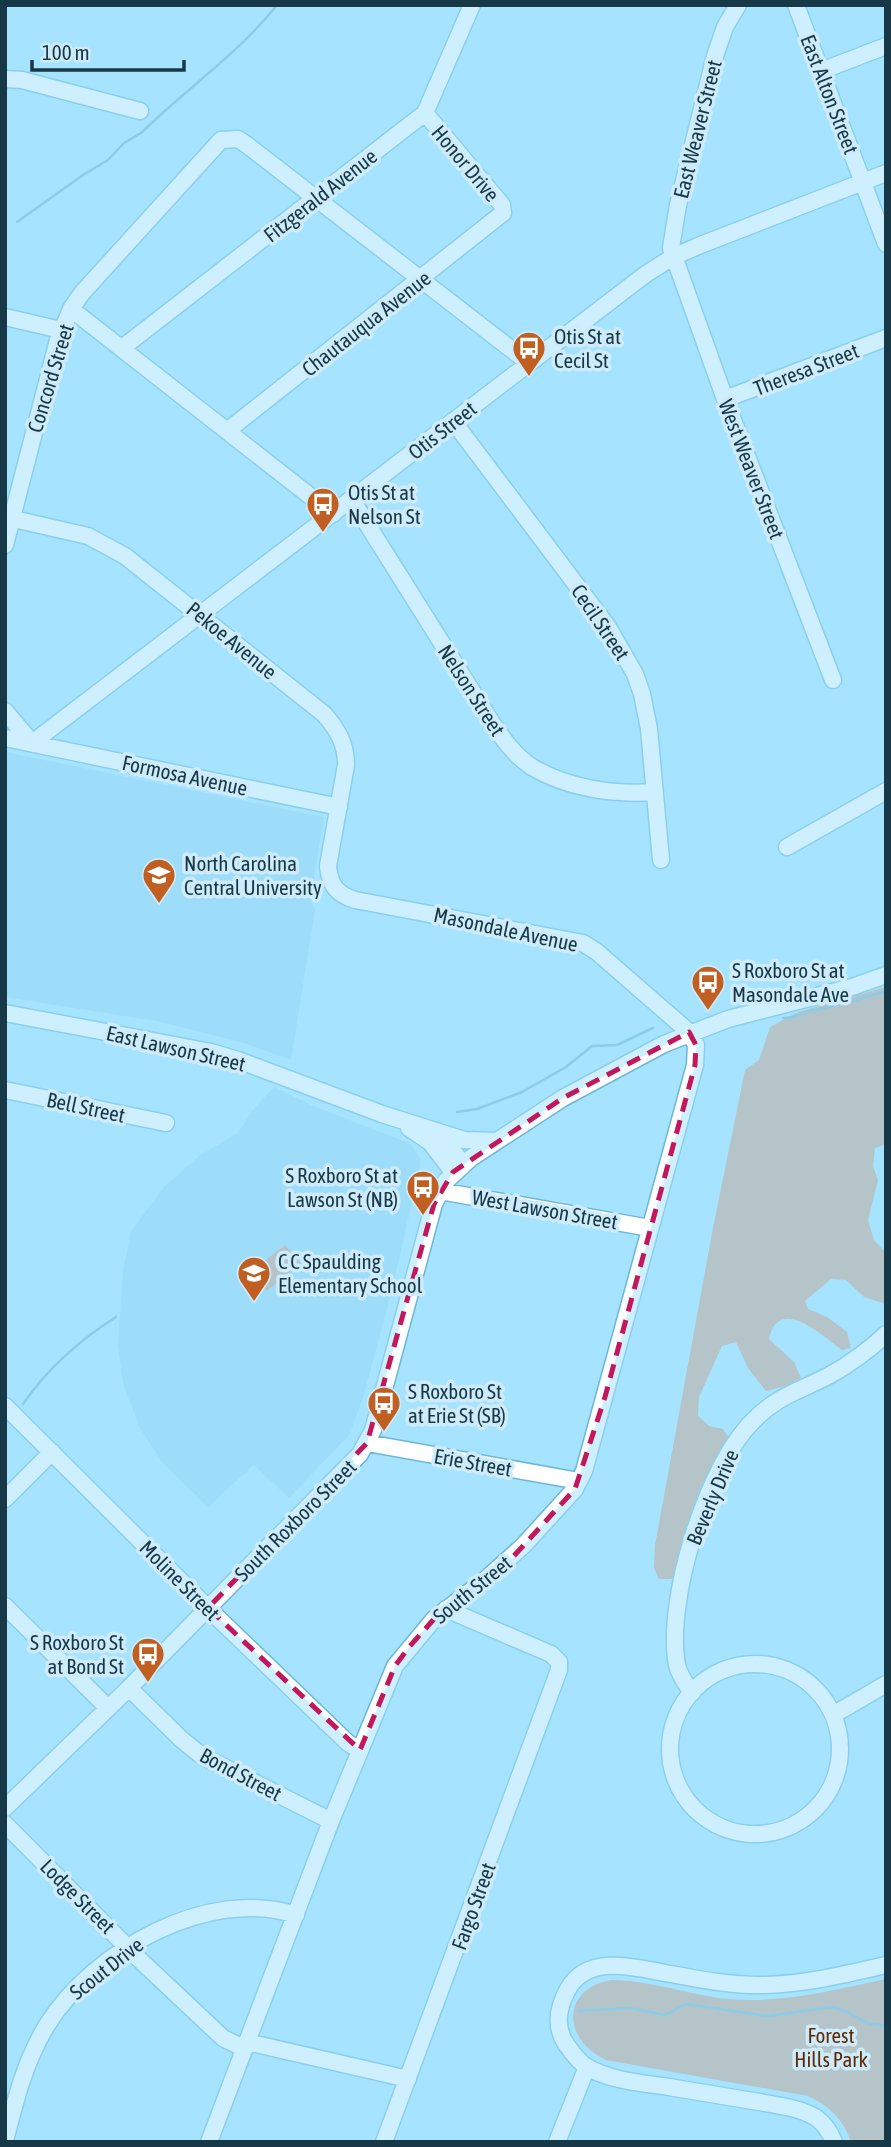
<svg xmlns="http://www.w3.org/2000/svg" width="891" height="2147" font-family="'Asap Condensed',sans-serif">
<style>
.built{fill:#92d5f3}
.green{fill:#c69e8a}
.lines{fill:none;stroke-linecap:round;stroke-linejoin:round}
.stream{stroke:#6bb0cf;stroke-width:2.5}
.minor-casing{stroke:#6bb7d9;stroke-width:19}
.minor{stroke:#fff;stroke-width:16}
.marked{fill:none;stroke:#c2185b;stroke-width:5;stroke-dasharray:14 9;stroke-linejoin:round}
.labels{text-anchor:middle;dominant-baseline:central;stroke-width:7;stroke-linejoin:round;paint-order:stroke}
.street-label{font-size:21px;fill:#173846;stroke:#ceebf9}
.poi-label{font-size:21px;fill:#173846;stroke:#ceebf9;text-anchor:start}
.park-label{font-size:21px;fill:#5f2905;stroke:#ceebf9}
</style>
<rect width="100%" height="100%" fill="#a6e3fe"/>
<!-- built -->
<path class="built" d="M 5,752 L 324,817 L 310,900 L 315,910 L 291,1060 L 244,1043 L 162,1022 L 5,997 Z
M 274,1087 L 311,1105 L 411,1144 L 420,1158 L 419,1171 L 391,1294 L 364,1394 L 350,1434 L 289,1498 L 254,1465 L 208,1507 L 162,1462 L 140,1428 L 123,1384 L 118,1345 L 123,1271 L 131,1231 L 164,1187 L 199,1156 L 238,1133 L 252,1111 Z"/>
<!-- green -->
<path class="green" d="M 886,987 L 886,1144 L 875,1148 L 873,1166 L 878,1180 L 868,1220 L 874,1240 L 886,1253 L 886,1304 L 864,1297 L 846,1280 L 831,1279 L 805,1301 L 808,1309 L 827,1317 L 847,1332 L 851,1348 L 842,1350 C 822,1336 779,1294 769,1339 L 794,1362 L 801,1378 L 786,1386 L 766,1391 L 748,1368 L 736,1342 L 722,1346 L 699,1397 L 698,1416 L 709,1426 L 723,1429 L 730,1439 L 676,1574 L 672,1579 L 659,1579 L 654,1568 L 655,1545 L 713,1228 L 745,1070 L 759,1060 L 770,1027 L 798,1012 Z
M 285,1245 L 301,1263 L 267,1291 L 250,1272 Z
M 886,1979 L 886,2142 L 851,2142 C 844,2120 829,2105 808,2096 L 606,2060 C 562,2040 561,1989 611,1980 C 644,1979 691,1995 727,1999 C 782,2004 833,1990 886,1979 Z"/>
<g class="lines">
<!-- stream -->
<path class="stream" d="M 17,222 L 83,175 L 108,160 L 124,143 L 141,133 C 186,89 238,54 277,5
M 783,1018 C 795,1018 804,1013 815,1010 C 839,1006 862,998 886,991
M 457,1112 L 477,1109 L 522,1092 L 566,1067 L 592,1046 L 617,1045 L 653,1028
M 23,1404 C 47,1369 80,1340 116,1317
M 578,2011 L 631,2008 L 665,2015 L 686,2004 L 768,2016 L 833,2007 L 848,2012 L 867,2023 L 886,2026"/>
<defs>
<path id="minor" d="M 738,5 L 725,27 L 715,56 L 678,205 L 671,248 L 725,399 L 833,680
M 796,5 L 886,244
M 821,71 L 886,46
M 5,79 L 22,80 L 140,111
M 71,309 L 333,514
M 5,317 L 61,330
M 122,348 L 425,113 L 472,5
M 725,399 L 886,338
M 453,421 L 608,627 L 635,674 L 642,694 L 649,729 L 661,860
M 227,431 L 503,213 L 502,205 L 425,113
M 352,500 L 492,723 C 503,739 515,756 532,767 C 567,788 613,795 653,792
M 5,517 L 88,536 L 125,556 L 324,714 C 338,730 346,744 346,765 L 328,866 C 330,885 336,894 355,900 L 583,943 L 597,952 L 689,1032 L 696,1045 L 695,1065 L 584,1471 L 575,1489 L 523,1546 L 486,1579 L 434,1619 L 395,1666 L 331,1821 L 209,2142
M 5,545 L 58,340 L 71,309 L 82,293 L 221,140 L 238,139 L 247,145 L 529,363
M 5,711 L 32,743
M 5,738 L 339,807
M 32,743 L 646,274 L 673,257 L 698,246 L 886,173
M 787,847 L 886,791
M 5,1013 L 211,1052 L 238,1060 L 382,1114 L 464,1140 L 497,1141
M 5,1090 L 166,1123
M 409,1128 L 430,1142 L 453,1172
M 437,1131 L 463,1164
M 440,1191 L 650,1228
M 5,1406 L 220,1620 L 348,1743 L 360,1750
M 367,1443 L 579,1481
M 5,1499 L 52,1452
M 5,1606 L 108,1708
M670 1749a85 85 0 1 1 170 0a85 85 0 1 1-170 0Z
M 129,1688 L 181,1739 L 202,1756 L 331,1821
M 692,1693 C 686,1684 679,1675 677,1665 C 665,1601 707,1466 753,1421 C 778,1395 800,1391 830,1375 C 850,1364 869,1350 886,1334
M 833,1715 L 886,1684
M 5,1808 L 129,1688 L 360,1454 L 373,1430 L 434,1204 L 446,1181 L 471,1158 L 563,1098 L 664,1044 L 728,1019 L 852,987 L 886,975
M 5,1824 L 139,1959 L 223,2038 L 245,2049
M 247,2042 L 408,2079
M 5,2141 C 15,2101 25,2061 47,2025 C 93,1951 209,1886 296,1915
M 384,2142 L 559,1670 L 559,1662 L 551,1654 L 446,1609
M 557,2142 L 587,2067
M 834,2142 C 830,2132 824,2123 815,2117 C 799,2108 777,2105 759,2102 C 729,2097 699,2092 669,2087 C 642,2083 611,2081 587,2067 C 578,2062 572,2052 566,2044 C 554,2026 558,2007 568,1989 C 588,1954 634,1967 665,1973 C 698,1979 732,1986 765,1985 C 806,1984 847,1974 886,1965"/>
</defs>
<!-- minor casing -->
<use href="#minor" class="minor-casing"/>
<!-- minor -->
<use href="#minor" class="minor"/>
</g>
<!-- marked area -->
<path d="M0 0H891V2147H0ZM 689,1032 L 696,1045 L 695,1065 L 605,1397 L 575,1489 L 512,1558 L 434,1619 L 410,1646 L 395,1666 L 360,1750 L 208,1608 L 367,1443 L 434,1204 L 453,1172 L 563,1098 Z" fill="#a6e3fe" fill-opacity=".55" fill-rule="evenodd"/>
<path class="marked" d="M 689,1032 L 696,1045 L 695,1065 L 605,1397 L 575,1489 L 512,1558 L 434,1619 L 410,1646 L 395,1666 L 360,1750 L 208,1608 L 367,1443 L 434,1204 L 453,1172 L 563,1098 Z"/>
<!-- icons -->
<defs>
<symbol id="bus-pin" viewBox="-11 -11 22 30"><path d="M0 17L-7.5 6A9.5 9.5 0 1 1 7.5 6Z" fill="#c15f22" stroke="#ceebf9"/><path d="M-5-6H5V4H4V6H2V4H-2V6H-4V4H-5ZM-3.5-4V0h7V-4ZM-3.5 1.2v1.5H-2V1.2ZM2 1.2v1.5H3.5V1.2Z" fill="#fff"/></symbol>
<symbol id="university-pin" viewBox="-11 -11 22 30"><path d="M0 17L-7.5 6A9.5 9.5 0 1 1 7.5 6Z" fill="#c15f22" stroke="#ceebf9"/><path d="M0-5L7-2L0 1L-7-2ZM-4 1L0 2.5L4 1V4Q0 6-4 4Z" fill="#fff"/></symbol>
<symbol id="school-pin" viewBox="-11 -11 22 30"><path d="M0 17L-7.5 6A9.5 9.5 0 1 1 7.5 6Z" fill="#c15f22" stroke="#ceebf9"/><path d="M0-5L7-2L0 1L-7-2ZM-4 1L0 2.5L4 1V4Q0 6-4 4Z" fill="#fff"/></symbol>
</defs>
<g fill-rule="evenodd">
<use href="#bus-pin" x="510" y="329" width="38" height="52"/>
<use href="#bus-pin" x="304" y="485" width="38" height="52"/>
<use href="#university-pin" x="140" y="856" width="38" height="52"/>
<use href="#bus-pin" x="689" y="963" width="38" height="52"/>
<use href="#bus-pin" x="404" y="1168" width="38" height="52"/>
<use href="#school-pin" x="235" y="1254" width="38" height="52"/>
<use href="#bus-pin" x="365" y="1384" width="38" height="52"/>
<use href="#bus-pin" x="129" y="1635" width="38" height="52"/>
</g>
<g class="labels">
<!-- street labels -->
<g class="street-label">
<text transform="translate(830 94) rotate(69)">East Alton Street</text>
<text transform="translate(697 129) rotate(-76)">East Weaver Street</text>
<text transform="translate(466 163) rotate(50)">Honor Drive</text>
<text transform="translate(320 195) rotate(-38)">Fitzgerald Avenue</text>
<text transform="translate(366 323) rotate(-38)">Chautauqua Avenue</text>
<text transform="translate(806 369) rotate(-21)">Theresa Street</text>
<text transform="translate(50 378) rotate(-73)">Concord Street</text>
<text transform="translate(442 430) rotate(-38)">Otis Street</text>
<text transform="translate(752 469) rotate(69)">West Weaver Street</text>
<text transform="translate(601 622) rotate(56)">Cecil Street</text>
<text transform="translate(232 640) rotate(39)">Pekoe Avenue</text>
<text transform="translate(472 690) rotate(57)">Nelson Street</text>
<text transform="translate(185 775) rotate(12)">Formosa Avenue</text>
<text transform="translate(506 929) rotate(12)">Masondale Avenue</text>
<text transform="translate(176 1048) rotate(13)">East Lawson Street</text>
<text transform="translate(86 1107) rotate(12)">Bell Street</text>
<text transform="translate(545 1209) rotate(10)">West Lawson Street</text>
<text transform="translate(473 1462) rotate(10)">Erie Street</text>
<text transform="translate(712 1497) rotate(-67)">Beverly Drive</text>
<text transform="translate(295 1520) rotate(-45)">South Roxboro Street</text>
<text transform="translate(180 1580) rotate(45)">Moline Street</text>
<text transform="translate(472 1589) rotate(-39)">South Street</text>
<text transform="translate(241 1774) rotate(28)">Bond Street</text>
<text transform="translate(78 1896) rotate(45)">Lodge Street</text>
<text transform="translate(473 1906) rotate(-70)">Fargo Street</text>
<text transform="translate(106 1968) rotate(-38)">Scout Drive</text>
</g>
<!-- poi labels -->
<g class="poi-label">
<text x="554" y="336">Otis St at<tspan x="554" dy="24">Cecil St</tspan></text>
<text x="348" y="492">Otis St at<tspan x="348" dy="24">Nelson St</tspan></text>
<text x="184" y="863">North Carolina<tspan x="184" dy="24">Central University</tspan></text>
<text x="732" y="970">S Roxboro St at<tspan x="732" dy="24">Masondale Ave</tspan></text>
<text x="398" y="1175" text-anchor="end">S Roxboro St at<tspan x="398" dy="24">Lawson St (NB)</tspan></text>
<text x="278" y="1261">C C Spaulding<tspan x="278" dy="24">Elementary School</tspan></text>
<text x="408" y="1391">S Roxboro St<tspan x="408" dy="24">at Erie St (SB)</tspan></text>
<text x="124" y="1642" text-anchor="end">S Roxboro St<tspan x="124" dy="24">at Bond St</tspan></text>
</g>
<!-- park labels -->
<g class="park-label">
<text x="831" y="2035">Forest<tspan x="831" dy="24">Hills Park</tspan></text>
</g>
</g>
<!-- border -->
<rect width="891" height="2147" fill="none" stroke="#173846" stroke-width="14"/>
<!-- scale -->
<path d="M32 60v10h152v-10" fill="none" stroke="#173846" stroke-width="3.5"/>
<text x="42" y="60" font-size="21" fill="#173846" stroke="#ceebf9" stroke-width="5" paint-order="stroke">100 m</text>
</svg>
